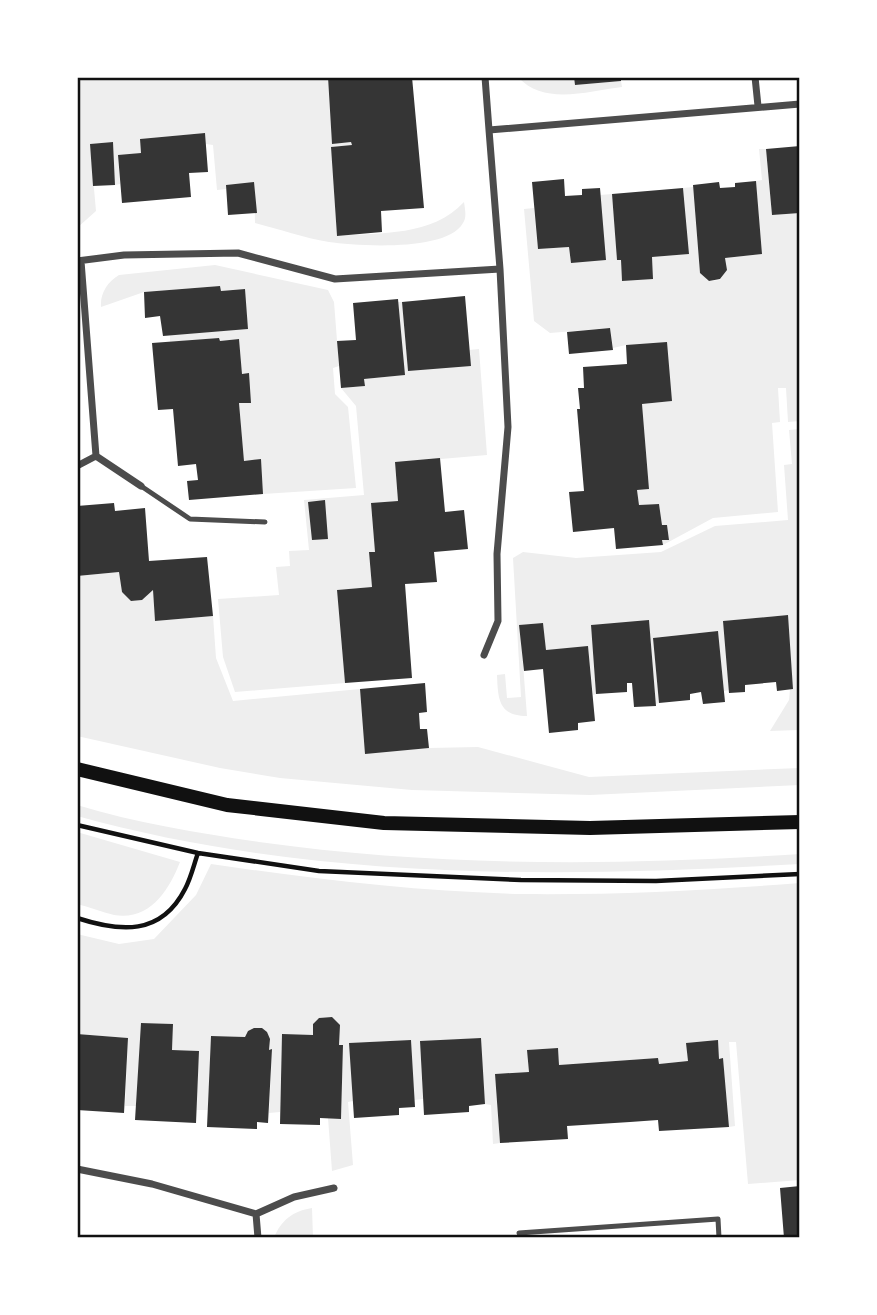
<svg xmlns="http://www.w3.org/2000/svg" width="877" height="1315" font-family="Ubuntu,sans-serif">
<style>
.green{fill:#eee}
.building{fill:#353535}
.lines{fill:none;stroke-linecap:round;stroke-linejoin:round}
.path{stroke:#111;stroke-width:4.5}
.service{stroke:#4c4c4c;stroke-width:5}
.minor{stroke:#4c4c4c;stroke-width:7}
.secondary{stroke:#111;stroke-width:14}
.neatline{fill:none;stroke:#111;stroke-width:2.5}
</style>
<rect width="100%" height="100%" fill="#fff"/>
<!-- green -->
<path class="green" d="M 77,77 L 328,77 L 332,143 L 351,142 L 352,145 L 331,147 L 337,236 C 381,232 432,237 464,202 C 465,209 467,217 463,223 C 447,252 357,246 329,242 C 304,238 279,229 255,223 L 254,183 L 226,185 L 226,189 L 217,190 L 213,145 L 206,144 L 205,133 L 140,139 L 141,153 L 118,156 L 120,184 L 115,185 L 113,142 L 90,144 L 96,211 L 77,228 Z
M 518,77 L 574,77 L 575,85 L 621,81 L 622,87 C 588,91 544,106 518,77 Z
M 759,149 L 766,149 L 772,215 L 800,213 L 800,421 L 788,422 L 786,388 L 778,388 L 780,422 L 772,423 L 778,512 L 713,518 L 663,545 L 662,540 L 669,539 L 667,525 L 662,525 L 659,504 L 639,505 L 637,490 L 649,489 L 642,404 L 672,401 L 626,345 L 613,348 L 610,328 L 550,333 L 534,321 L 524,209 L 534,208 L 538,249 L 569,247 L 571,263 L 600,195 L 612,194 L 617,260 L 621,260 L 622,280 L 653,279 L 652,257 L 689,254 L 683,188 L 693,187 L 700,273 L 709,281 L 720,280 L 726,270 L 725,258 L 762,254 L 756,181 L 762,180 Z
M 215,265 L 328,290 L 334,302 L 339,366 L 333,368 L 335,394 L 348,407 L 356,488 L 263,494 L 261,460 L 244,461 L 239,403 L 250,403 L 242,374 L 239,339 L 220,341 L 219,338 L 170,342 L 170,335 L 248,329 L 244,289 L 221,291 L 220,286 L 144,292 L 101,307 C 100,294 107,282 119,275 Z
M 398,302 L 402,302 L 408,371 L 469,350 L 479,349 L 487,455 L 395,463 L 398,501 L 371,504 L 375,552 L 369,553 L 372,587 L 337,590 L 345,683 L 235,692 L 223,657 L 218,599 L 279,595 L 276,567 L 290,566 L 289,551 L 309,550 L 304,500 L 364,495 L 356,406 L 341,388 L 365,386 L 364,379 L 404,375 Z
M 800,429 L 800,753 L 798,730 L 770,731 L 789,700 L 790,689 L 793,689 L 787,615 L 724,621 L 729,690 L 724,691 L 718,631 L 653,638 L 659,703 L 656,704 L 649,621 L 591,625 L 596,694 L 593,695 L 588,647 L 546,650 L 543,623 L 520,625 L 527,716 C 498,716 498,698 497,675 L 505,674 L 507,698 L 521,697 L 513,558 L 523,552 L 576,558 L 661,552 L 715,526 L 788,520 L 784,465 L 792,464 L 789,430 Z
M 119,572 L 122,592 L 131,601 L 142,600 L 153,590 L 155,621 L 213,616 L 216,658 L 233,701 L 360,689 L 366,753 L 429,748 L 478,747 L 589,777 L 800,768 L 800,785 L 590,795 L 412,790 L 280,778 L 220,768 L 77,736 L 77,576 Z
M 77,805 C 136,823 198,833 259,842 C 438,867 620,866 800,854 L 800,864 C 559,878 312,881 77,816 Z
M 77,832 L 180,862 C 169,890 150,921 114,915 C 102,912 89,907 77,904 Z
M 211,864 C 314,879 419,892 523,894 C 616,895 708,890 800,883 L 800,1180 L 748,1184 L 736,1042 L 729,1042 L 735,1126 L 729,1127 L 723,1059 L 719,1059 L 718,1041 L 687,1043 L 688,1061 L 659,1064 L 658,1058 L 559,1065 L 558,1048 L 528,1050 L 529,1072 L 495,1074 L 500,1143 L 493,1144 L 491,1105 L 485,1104 L 480,1038 L 420,1042 L 423,1099 L 414,1100 L 411,1040 L 350,1043 L 353,1101 L 348,1102 L 353,1165 L 332,1171 L 328,1118 L 341,1119 L 343,1046 L 339,1045 L 339,1025 L 332,1017 L 319,1018 L 313,1024 L 313,1035 L 282,1035 L 280,1112 L 269,1113 L 272,1050 L 269,1050 L 270,1039 L 262,1028 L 248,1031 L 245,1037 L 211,1036 L 208,1110 L 196,1110 L 199,1051 L 172,1050 L 173,1024 L 142,1023 L 136,1106 L 125,1106 L 128,1038 L 77,1034 L 77,934 L 119,944 L 154,939 L 196,895 Z
M 312,1208 L 313,1238 L 274,1238 C 281,1220 293,1211 312,1208 Z"/>
<!-- building -->
<path class="building" d="M 328,77 L 412,77 L 424,208 L 381,211 L 382,232 L 337,236 L 331,147 L 352,145 L 351,142 L 332,144 Z
M 574,77 L 621,77 L 621,81 L 575,85 Z
M 205,133 L 208,172 L 189,173 L 191,197 L 122,203 L 118,155 L 141,153 L 140,139 Z
M 113,142 L 115,185 L 93,186 L 90,144 Z
M 800,146 L 800,213 L 772,215 L 766,149 Z
M 564,179 L 565,196 L 582,195 L 582,189 L 600,188 L 606,260 L 571,263 L 569,247 L 538,249 L 532,182 Z
M 756,181 L 762,254 L 725,258 L 727,270 L 720,279 L 709,281 L 700,273 L 693,185 L 719,182 L 720,188 L 735,187 L 735,183 Z
M 254,182 L 257,213 L 228,215 L 226,185 Z
M 683,188 L 689,254 L 652,257 L 653,279 L 622,281 L 621,260 L 617,260 L 612,194 Z
M 220,286 L 221,291 L 245,289 L 248,329 L 163,336 L 160,316 L 145,318 L 144,292 Z
M 465,296 L 471,366 L 408,371 L 402,302 Z
M 398,299 L 405,375 L 364,379 L 365,386 L 341,388 L 337,341 L 356,340 L 353,303 Z
M 610,328 L 613,350 L 569,354 L 567,332 Z
M 219,338 L 220,341 L 239,339 L 242,374 L 249,373 L 251,403 L 239,403 L 244,461 L 261,459 L 263,494 L 189,500 L 187,481 L 198,480 L 196,464 L 178,466 L 173,409 L 158,410 L 152,343 Z
M 667,342 L 672,401 L 642,404 L 649,489 L 637,490 L 639,505 L 659,504 L 662,525 L 667,525 L 669,540 L 662,540 L 663,545 L 616,549 L 614,528 L 573,532 L 569,492 L 584,491 L 577,409 L 580,409 L 578,388 L 584,388 L 583,367 L 627,364 L 626,345 Z
M 440,458 L 445,512 L 464,510 L 468,549 L 434,552 L 437,582 L 405,584 L 412,678 L 345,683 L 337,590 L 372,587 L 369,552 L 375,552 L 371,503 L 398,501 L 395,462 Z
M 325,500 L 328,539 L 312,540 L 308,502 Z
M 114,503 L 115,511 L 145,508 L 149,561 L 207,557 L 213,616 L 155,621 L 153,590 L 142,600 L 131,601 L 122,592 L 119,572 L 77,576 L 77,506 Z
M 788,615 L 793,689 L 777,691 L 776,682 L 745,685 L 745,692 L 729,693 L 723,621 Z
M 649,620 L 656,706 L 634,707 L 632,683 L 627,683 L 627,692 L 596,694 L 591,625 Z
M 543,623 L 546,650 L 588,646 L 595,721 L 578,723 L 578,730 L 549,733 L 543,669 L 524,671 L 519,625 Z
M 718,631 L 725,702 L 703,704 L 701,692 L 690,694 L 690,700 L 659,703 L 653,638 Z
M 425,683 L 427,712 L 419,713 L 420,729 L 427,729 L 429,748 L 365,754 L 360,689 Z
M 332,1017 L 340,1025 L 339,1045 L 343,1045 L 341,1119 L 320,1118 L 320,1125 L 280,1124 L 282,1034 L 313,1035 L 313,1024 L 319,1018 Z
M 141,1023 L 173,1024 L 172,1050 L 199,1051 L 196,1123 L 135,1120 Z
M 254,1028 L 262,1028 L 267,1032 L 270,1039 L 269,1050 L 272,1049 L 268,1123 L 257,1122 L 257,1129 L 207,1127 L 211,1036 L 245,1037 L 248,1031 Z
M 77,1034 L 128,1038 L 124,1113 L 77,1110 Z
M 481,1038 L 485,1104 L 469,1106 L 469,1112 L 424,1115 L 420,1041 Z
M 411,1040 L 415,1107 L 399,1108 L 399,1115 L 354,1118 L 349,1043 Z
M 718,1040 L 719,1059 L 723,1058 L 729,1127 L 659,1131 L 658,1120 L 630,1122 L 567,1126 L 568,1139 L 500,1143 L 495,1074 L 529,1072 L 527,1050 L 558,1048 L 559,1065 L 658,1058 L 659,1064 L 688,1061 L 686,1043 Z
M 800,1186 L 800,1238 L 784,1238 L 780,1188 Z"/>
<g class="lines">
<!-- path -->
<path class="path" d="M 77,825 L 198,853 L 319,871 L 521,880 L 656,881 L 800,874
M 77,918 C 120,932 161,936 185,889 C 191,878 194,864 198,853"/>
<!-- service -->
<path class="service" d="M 141,486 L 190,519 L 265,522
M 519,1233 L 718,1219 L 719,1238"/>
<!-- minor -->
<path class="minor" d="M 485,77 L 489,130 L 800,104
M 755,77 L 758,106
M 77,261 L 124,255 L 238,253 L 335,279 L 500,269
M 81,261 L 96,456
M 96,456 L 141,486
M 77,466 L 96,456
M 484,655 L 498,621 L 497,554 L 508,427 L 500,269 L 489,130
M 77,1169 L 152,1184 L 256,1214 L 294,1197 L 334,1188
M 256,1214 L 258,1238"/>
<!-- secondary -->
<path class="secondary" d="M 77,769 L 227,805 L 384,823 L 590,828 L 800,822"/>
</g>
<!-- border -->
<rect width="877" height="1315" fill="none" stroke="#ffffff" stroke-width="158"/>
<rect x="79" y="79" width="719" height="1157" class="neatline"/>
</svg>
